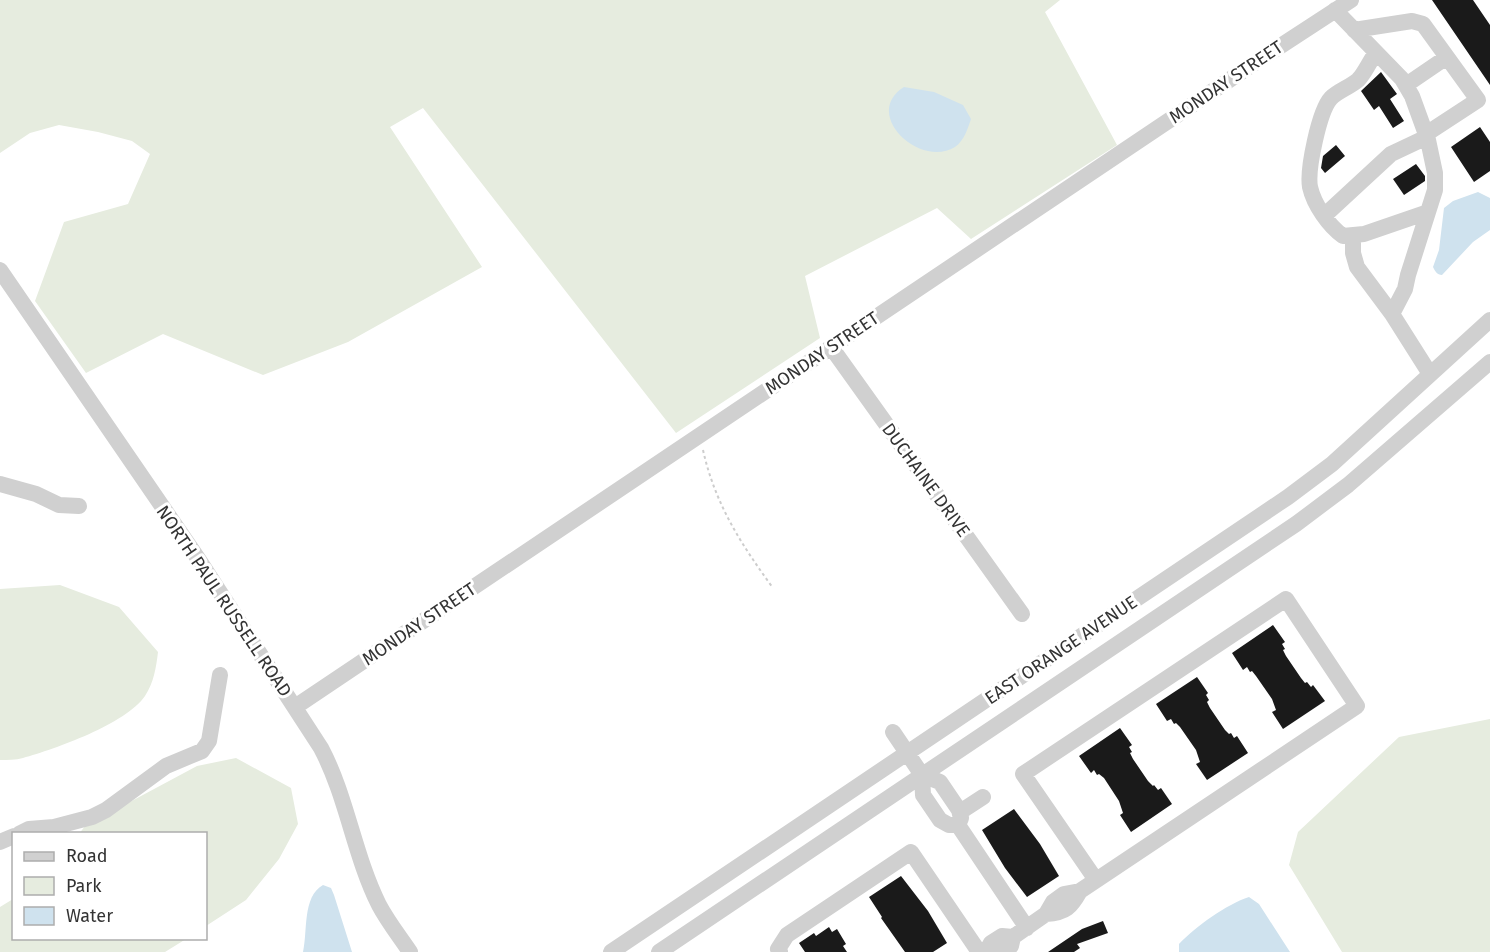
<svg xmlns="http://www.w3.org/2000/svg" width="1490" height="952" font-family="'Fira Sans',sans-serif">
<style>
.green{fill:#e6ecdf}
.water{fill:#cfe2ee}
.building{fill:#1a1a1a}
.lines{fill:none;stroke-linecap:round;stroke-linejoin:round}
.path{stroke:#cdcdcd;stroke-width:2;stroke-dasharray:3 3;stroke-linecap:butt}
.minor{stroke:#d0d0d0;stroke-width:16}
.labels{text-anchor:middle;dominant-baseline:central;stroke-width:6;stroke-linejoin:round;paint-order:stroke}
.street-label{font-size:18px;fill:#333;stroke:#fff}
</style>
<rect width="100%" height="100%" fill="#fff"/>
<!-- green -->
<path class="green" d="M 0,0 L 1060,0 L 1045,12 L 1117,145 L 971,239 L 937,208 L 805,276 L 820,338 L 676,433 L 423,108 L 390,127 L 482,267 L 348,342 L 263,375 L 163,334 L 86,373 L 35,301 L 64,222 L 128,204 L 150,154 L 132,141 L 98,132 L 59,125 L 30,133 L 0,153 Z
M 60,585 L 119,607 L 158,652 C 156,668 154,682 145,696 C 126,724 55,749 23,758 C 16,760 7,760 0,760 L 0,589 Z
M 1490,719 L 1490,952 L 1342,952 L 1289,865 L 1298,832 L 1399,737 Z
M 236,758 L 291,788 L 298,824 L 279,859 L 246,900 L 206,926 L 206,834 L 79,834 L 85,826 L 197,766 Z
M 13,899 L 14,938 L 186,939 L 165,952 L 0,952 L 0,907 Z"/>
<!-- water -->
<path class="water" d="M 904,87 L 934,92 L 963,105 L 971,119 C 968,128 964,141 955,147 C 920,169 861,114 904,87 Z
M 1478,192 L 1490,198 L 1490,230 L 1473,242 L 1442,275 C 1437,275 1435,271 1433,267 L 1439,250 L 1444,208 L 1453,201 Z
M 323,885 L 331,888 L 334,895 L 352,952 L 303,952 C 308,931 302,897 323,885 Z
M 1249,897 L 1259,904 L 1290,952 L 1179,952 L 1179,944 C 1195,927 1227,904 1249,897 Z"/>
<!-- building -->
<path class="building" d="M 1432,0 L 1473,0 L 1490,25 L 1490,85 Z
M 1381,72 L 1397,94 L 1390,99 L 1404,121 L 1393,128 L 1379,106 L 1374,110 L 1361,91 Z
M 1480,127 L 1490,142 L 1490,171 L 1474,182 L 1451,147 Z
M 1336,145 L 1345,156 L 1325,173 L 1321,168 L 1323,156 Z
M 1416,164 L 1425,176 L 1425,181 L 1404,195 L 1393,179 Z
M 1273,625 L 1285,642 L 1282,644 L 1285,649 L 1283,650 L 1286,656 L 1301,678 L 1305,683 L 1307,682 L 1311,687 L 1313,685 L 1325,701 L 1283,729 L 1272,712 L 1276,710 L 1272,699 L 1256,676 L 1252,671 L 1250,672 L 1247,667 L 1243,670 L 1232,653 Z
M 1197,677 L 1208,693 L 1206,695 L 1209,700 L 1207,702 L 1210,708 L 1225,730 L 1229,734 L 1231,733 L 1234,738 L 1237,736 L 1248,753 L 1207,780 L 1196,764 L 1200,762 L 1196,750 L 1180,727 L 1176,723 L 1174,724 L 1171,719 L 1167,721 L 1156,704 Z
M 1120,728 L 1132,745 L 1129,747 L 1132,752 L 1130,753 L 1133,759 L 1148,781 L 1153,786 L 1154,785 L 1158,790 L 1161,788 L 1172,804 L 1131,832 L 1120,815 L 1123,813 L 1119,801 L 1104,778 L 1099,774 L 1097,775 L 1094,770 L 1091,773 L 1079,756 Z
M 1014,809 L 1040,844 L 1059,876 L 1027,897 L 1005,868 L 982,830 Z
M 901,876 L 928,911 L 947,943 L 933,952 L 905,952 L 881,918 L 882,917 L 869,897 Z
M 1103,921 L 1108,933 L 1077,944 L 1080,948 L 1074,952 L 1048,952 L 1082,929 Z
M 829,927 L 832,932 L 837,929 L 846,944 L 843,946 L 847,952 L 805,952 L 799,943 L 814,933 L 816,936 Z"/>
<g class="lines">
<!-- path -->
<path class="path" d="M 703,450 C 715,504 741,544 773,588"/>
<!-- minor -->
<path class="minor" d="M 1335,10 L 1402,79 L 1412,96 L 1428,140 L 1435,173 L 1435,190 L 1408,275 L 1405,289 L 1392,314 L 1357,267 L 1353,253 L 1353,235
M 1354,30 L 1412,21 L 1423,24 L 1478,100 L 1426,134
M 1376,53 C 1369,62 1365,73 1358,80 C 1350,87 1338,91 1331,98 C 1319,111 1307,170 1310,187 C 1314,205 1329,226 1343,236 L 1364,234 L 1428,212
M 1406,85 L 1447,57
M 1325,215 L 1391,154 L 1427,137
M 0,270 L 199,560 L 321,748 C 347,797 354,855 379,905 C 388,922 400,937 410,952
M 1392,314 L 1430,374
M 831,347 L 1022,614
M 0,484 L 36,494 L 59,505 L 79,506
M 295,707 L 1256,62 L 1351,0
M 893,732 L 922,775 L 923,795 L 940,820 L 949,825 L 958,825
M 922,775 L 940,782 L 959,810 L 961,818 L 958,825
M 960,812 L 983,797
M 958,825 L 1027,928
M 19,834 L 29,829 L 54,827 L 92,817 L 106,810 L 166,766 L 202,751 L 209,741 L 220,675
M 0,842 L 14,836
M 1046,914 C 1066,913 1071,907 1080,891
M 611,952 L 1288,497 L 1332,464 L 1490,320
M 659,952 L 1296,524 L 1348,485 L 1490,362
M 780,952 L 778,949 L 787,935 L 911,852 L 979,952
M 986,952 L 991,943 L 1002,936 L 1013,937 L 1046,914 L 1053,902 L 1064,894 L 1080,891 L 1357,706 L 1286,599 L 1023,774 L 1096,880
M 1002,952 L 1011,946 L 1013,937"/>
</g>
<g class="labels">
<!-- street labels -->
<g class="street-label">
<text transform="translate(1226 82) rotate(-34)">MONDAY STREET</text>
<text transform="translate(822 353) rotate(-34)">MONDAY STREET</text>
<text transform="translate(926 480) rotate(54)">DUCHAINE DRIVE</text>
<text transform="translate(224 601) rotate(56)">NORTH PAUL RUSSELL ROAD</text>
<text transform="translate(419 624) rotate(-34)">MONDAY STREET</text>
<text transform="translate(1061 650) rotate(-34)">EAST ORANGE AVENUE</text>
</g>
</g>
<!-- legend -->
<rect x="12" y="832" width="195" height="108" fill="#ffffff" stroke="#adadad" stroke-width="1.5"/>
<rect x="24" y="852" width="30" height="9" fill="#d0d0d0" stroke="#adadad" stroke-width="1.5"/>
<text x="66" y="862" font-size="18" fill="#333333">Road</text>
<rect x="24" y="877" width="30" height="18" fill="#e6ecdf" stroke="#adadad" stroke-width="1.5"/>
<text x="66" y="892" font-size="18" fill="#333333">Park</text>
<rect x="24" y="907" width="30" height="18" fill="#cfe2ee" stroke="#adadad" stroke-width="1.5"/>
<text x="66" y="922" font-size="18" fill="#333333">Water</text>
</svg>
